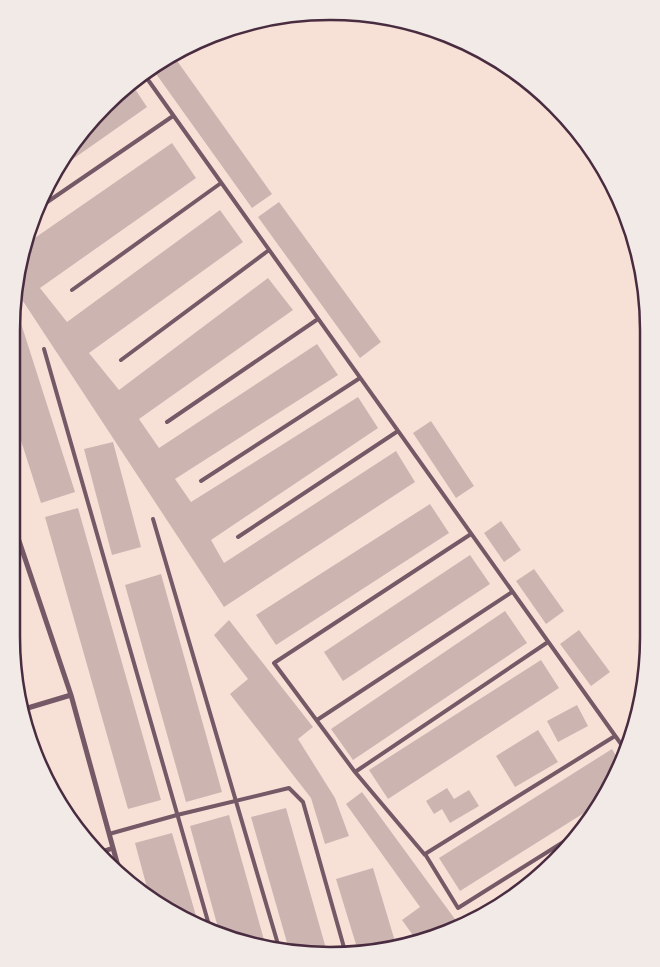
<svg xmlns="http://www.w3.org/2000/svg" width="660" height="967" font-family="Commissioner,sans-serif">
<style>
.building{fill:#ccb4b1}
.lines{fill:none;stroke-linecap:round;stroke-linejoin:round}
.service{stroke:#755966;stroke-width:4}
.minor{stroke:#755966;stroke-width:5}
.rim{fill:none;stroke:#4a2c40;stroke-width:2.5}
</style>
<rect width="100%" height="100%" fill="#f7e1d7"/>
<!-- building -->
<path class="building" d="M 175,58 L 272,194 L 252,208 L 154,71 Z
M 133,86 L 147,107 L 53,173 L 105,104 Z
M 172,143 L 196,178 L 40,288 L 67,322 L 220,210 L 243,242 L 89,353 L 119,390 L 268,278 L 293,310 L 139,419 L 159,448 L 317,344 L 338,375 L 175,479 L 191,502 L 358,397 L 378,428 L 211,540 L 224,563 L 396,451 L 415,482 L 224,607 L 17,292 L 17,268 L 26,244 Z
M 279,202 L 381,342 L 360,358 L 258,217 Z
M 17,311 L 75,492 L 41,503 L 15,422 Z
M 431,421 L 474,486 L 456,498 L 413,433 Z
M 113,442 L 141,547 L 112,555 L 84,449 Z
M 430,504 L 449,533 L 276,645 L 256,615 Z
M 78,508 L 161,800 L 128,809 L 45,517 Z
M 501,521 L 521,550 L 504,562 L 484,533 Z
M 470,555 L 490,584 L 343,681 L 324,652 Z
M 534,569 L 564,611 L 546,624 L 516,581 Z
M 161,574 L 222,792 L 186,802 L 125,585 Z
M 505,611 L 527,643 L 353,760 L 331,729 Z
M 229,620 L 313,727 L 298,739 L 335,798 L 349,836 L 325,844 L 311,798 L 230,694 L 248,679 L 214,635 Z
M 579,630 L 610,672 L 591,686 L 560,644 Z
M 541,660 L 559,688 L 388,799 L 369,770 Z
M 577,705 L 588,726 L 558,742 L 547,721 Z
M 538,730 L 558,762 L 515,787 L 496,756 Z
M 612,749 L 621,764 L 592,808 L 460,891 L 439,858 Z
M 447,788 L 454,799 L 469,790 L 479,806 L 450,823 L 442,809 L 434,814 L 426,801 Z
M 362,792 L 460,926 L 417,941 L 402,920 L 420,907 L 346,804 Z
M 286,808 L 327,952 L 290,953 L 251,817 Z
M 229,815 L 266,947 L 220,935 L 190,826 Z
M 172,833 L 199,926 L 149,895 L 135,843 Z
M 550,865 L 551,866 L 477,919 L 473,912 Z
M 373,868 L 397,948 L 358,951 L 336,879 Z"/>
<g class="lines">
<!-- service -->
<path class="service" d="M 146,77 L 626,751
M 40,207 L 173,116
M 72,290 L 221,183
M 44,349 L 211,932
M 121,360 L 269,250
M 167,422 L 318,319
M 201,481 L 360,378
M 153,519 L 280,951
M 238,537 L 398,431
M 317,720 L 512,592
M 355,772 L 548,642
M 109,834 L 177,815 L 289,788 L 303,802 L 345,951
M 573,836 L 458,908 L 425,854 L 615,736
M 425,855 L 355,772 L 274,663 L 471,534"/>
<!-- minor -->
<path class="minor" d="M 13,523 L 71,695 L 121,877
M 21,710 L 71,695
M 99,853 L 113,848"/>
</g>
<!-- crop -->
<path d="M0 0H660V967H0ZM330 20H330A310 310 0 0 1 640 330V637A310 310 0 0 1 330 947H330A310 310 0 0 1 20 637V330A310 310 0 0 1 330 20Z" fill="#f1eae7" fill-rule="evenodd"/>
<path class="rim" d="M330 20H330A310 310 0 0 1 640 330V637A310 310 0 0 1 330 947H330A310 310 0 0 1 20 637V330A310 310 0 0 1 330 20Z"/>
</svg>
